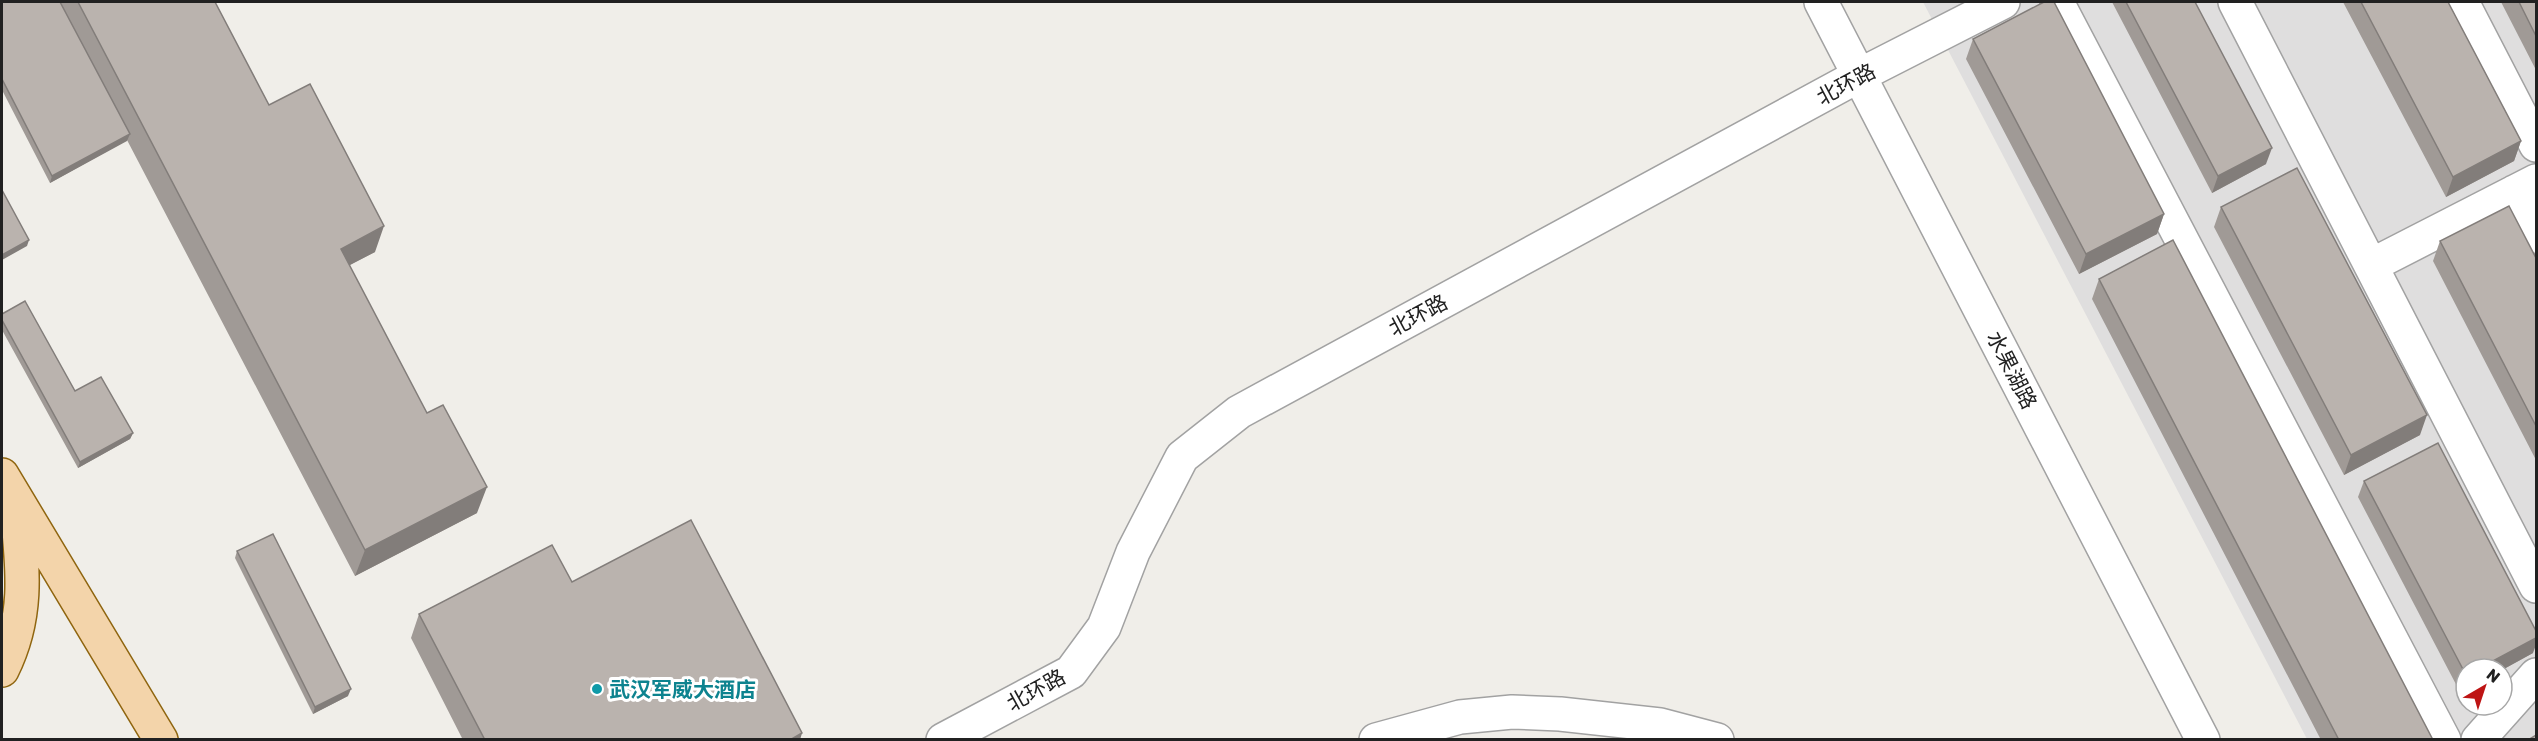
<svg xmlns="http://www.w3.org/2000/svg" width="2538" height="741" font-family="Rubik,'Noto Sans SC',sans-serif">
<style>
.residential{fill:#dfdede;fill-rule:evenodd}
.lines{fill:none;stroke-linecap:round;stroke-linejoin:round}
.minor-casing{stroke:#a2a2a2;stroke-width:36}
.major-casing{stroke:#8f650f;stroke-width:36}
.minor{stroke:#fff;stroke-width:33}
.major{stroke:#f3d4aa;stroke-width:33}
.wall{fill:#a09a96}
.shaded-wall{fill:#827d7a}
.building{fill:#bab3ae;stroke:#827d7a;stroke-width:1.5}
.culture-dot{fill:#0f9aa8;stroke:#fff;stroke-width:2}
.labels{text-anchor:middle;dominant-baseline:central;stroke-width:6;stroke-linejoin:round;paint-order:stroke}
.street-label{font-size:21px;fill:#212121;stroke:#fff}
.culture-label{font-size:21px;font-weight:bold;fill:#0d838f;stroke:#fff;text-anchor:start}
</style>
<rect width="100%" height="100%" fill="#f0eee9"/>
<!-- residential -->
<path class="residential" d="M 1923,2 L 2536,2 L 2536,739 L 2307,739 ZM 2466,669 L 2502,669 L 2502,705 L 2466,705 Z"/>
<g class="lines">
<defs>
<path id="minor" d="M 1821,2 L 2203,740
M 2057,2 L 2444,740
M 2235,2 L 2536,586
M 2462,2 L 2536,145
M 2514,192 L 2536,236
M 2372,265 L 2536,181
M 943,740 L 1071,672 L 1104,627 L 1133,552 L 1182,457 L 1239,412 L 1860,75 L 2003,2
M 1376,740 L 1460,717 L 1512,712 L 1560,714 L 1660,725 L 1717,740
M 2478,740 L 2536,675"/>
<path id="major" d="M 2,475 L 161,740
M 2,670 C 29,616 23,569 17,511"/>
</defs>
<!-- minor casing -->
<use href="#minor" class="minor-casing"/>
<!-- major casing -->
<use href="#major" class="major-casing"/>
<!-- minor -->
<use href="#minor" class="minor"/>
<!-- major -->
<use href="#major" class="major"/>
</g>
<!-- wall -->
<path class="wall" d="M 2,2 L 215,2 L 269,105 L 375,252 L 349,265 L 477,513 L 355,576 L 127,140 L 50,183 L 2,90 Z
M 2112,2 L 2195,2 L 2266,164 L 2212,193 Z
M 2343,2 L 2448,2 L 2521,141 L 2514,161 L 2446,197 Z
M 2501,2 L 2536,2 L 2536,70 Z
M 1973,39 L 2164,214 L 2157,234 L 2079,274 L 1966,59 Z
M 2221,207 L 2420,435 L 2344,475 L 2214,227 Z
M 2440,241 L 2536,258 L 2536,460 L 2433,261 Z
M 2099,279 L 2433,740 L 2321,740 L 2092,299 Z
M 2,314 L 75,391 L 133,433 L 130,439 L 78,468 L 2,330 Z
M 2364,481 L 2533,653 L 2502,670 L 2502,669 L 2466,669 L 2466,688 L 2460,692 L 2358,497 Z
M 237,551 L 348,696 L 313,714 L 235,558 Z
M 572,582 L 800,740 L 463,740 L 411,638 L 419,614 Z"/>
<!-- shaded-wall -->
<path class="shaded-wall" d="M 130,134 L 127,141 L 50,183 L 52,176 Z
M 2521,141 L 2514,161 L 2446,197 L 2453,177 Z
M 2272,148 L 2266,164 L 2212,193 L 2218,176 Z
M 2164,214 L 2157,234 L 2079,274 L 2086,254 Z
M 384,226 L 375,252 L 331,275 L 341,249 Z
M 29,240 L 27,246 L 2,260 L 2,255 Z
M 2427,415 L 2420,435 L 2344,475 L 2351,455 Z
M 133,433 L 130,439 L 78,468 L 80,462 Z
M 487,487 L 477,513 L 355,576 L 365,550 Z
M 2536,638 L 2536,645 L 2533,653 L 2502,670 L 2502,669 L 2478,669 Z
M 2466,676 L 2466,688 L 2460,692 Z
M 351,689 L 348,696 L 313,714 L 315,707 Z
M 802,733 L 800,740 L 790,740 Z"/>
<!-- building -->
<path class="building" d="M 2,2 L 60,2 L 130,134 L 52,176 L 2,79 Z
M 78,2 L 215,2 L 269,105 L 310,84 L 384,226 L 341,249 L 427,413 L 443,405 L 487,487 L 365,550 Z
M 2044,2 L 2054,2 L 2164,214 L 2086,254 L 1973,39 Z
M 2126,2 L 2195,2 L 2272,148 L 2218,176 Z
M 2361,2 L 2448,2 L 2521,141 L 2453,177 Z
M 2519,2 L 2536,2 L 2536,36 Z
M 2297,168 L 2427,415 L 2351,455 L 2221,207 Z
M 2,190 L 29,240 L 2,255 Z
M 2509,206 L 2536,258 L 2536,426 L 2440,241 Z
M 2173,240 L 2433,740 L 2339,740 L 2099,279 Z
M 25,301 L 75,391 L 101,377 L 133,433 L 80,462 L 2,320 L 2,314 Z
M 2438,443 L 2536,631 L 2536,638 L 2478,669 L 2466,669 L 2466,675 L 2364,481 Z
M 691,520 L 802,733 L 790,740 L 485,740 L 419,614 L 552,545 L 572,582 Z
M 273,534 L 351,689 L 315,707 L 237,551 Z
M 2536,735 L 2536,740 L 2528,740 Z"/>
<!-- markers -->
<circle class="culture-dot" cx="597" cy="689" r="6"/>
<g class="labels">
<!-- street labels -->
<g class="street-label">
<text transform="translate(1846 84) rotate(-28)">北环路</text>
<text transform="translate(1418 315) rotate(-28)">北环路</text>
<text transform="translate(2012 370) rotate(63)">水果湖路</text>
<text transform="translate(1036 690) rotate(-29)">北环路</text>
</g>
<!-- culture labels -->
<g class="culture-label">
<text x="609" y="689">武汉军威大酒店</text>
</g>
</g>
<!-- border -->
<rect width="2538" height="741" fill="none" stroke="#212121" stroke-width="6"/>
<!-- north arrow -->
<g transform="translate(2484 687) rotate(39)"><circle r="28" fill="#ffffff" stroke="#a6a6a6" stroke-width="1.5"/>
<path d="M0-4.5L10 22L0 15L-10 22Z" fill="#be1414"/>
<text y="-9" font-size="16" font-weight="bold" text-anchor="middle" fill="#212121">N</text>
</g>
</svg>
